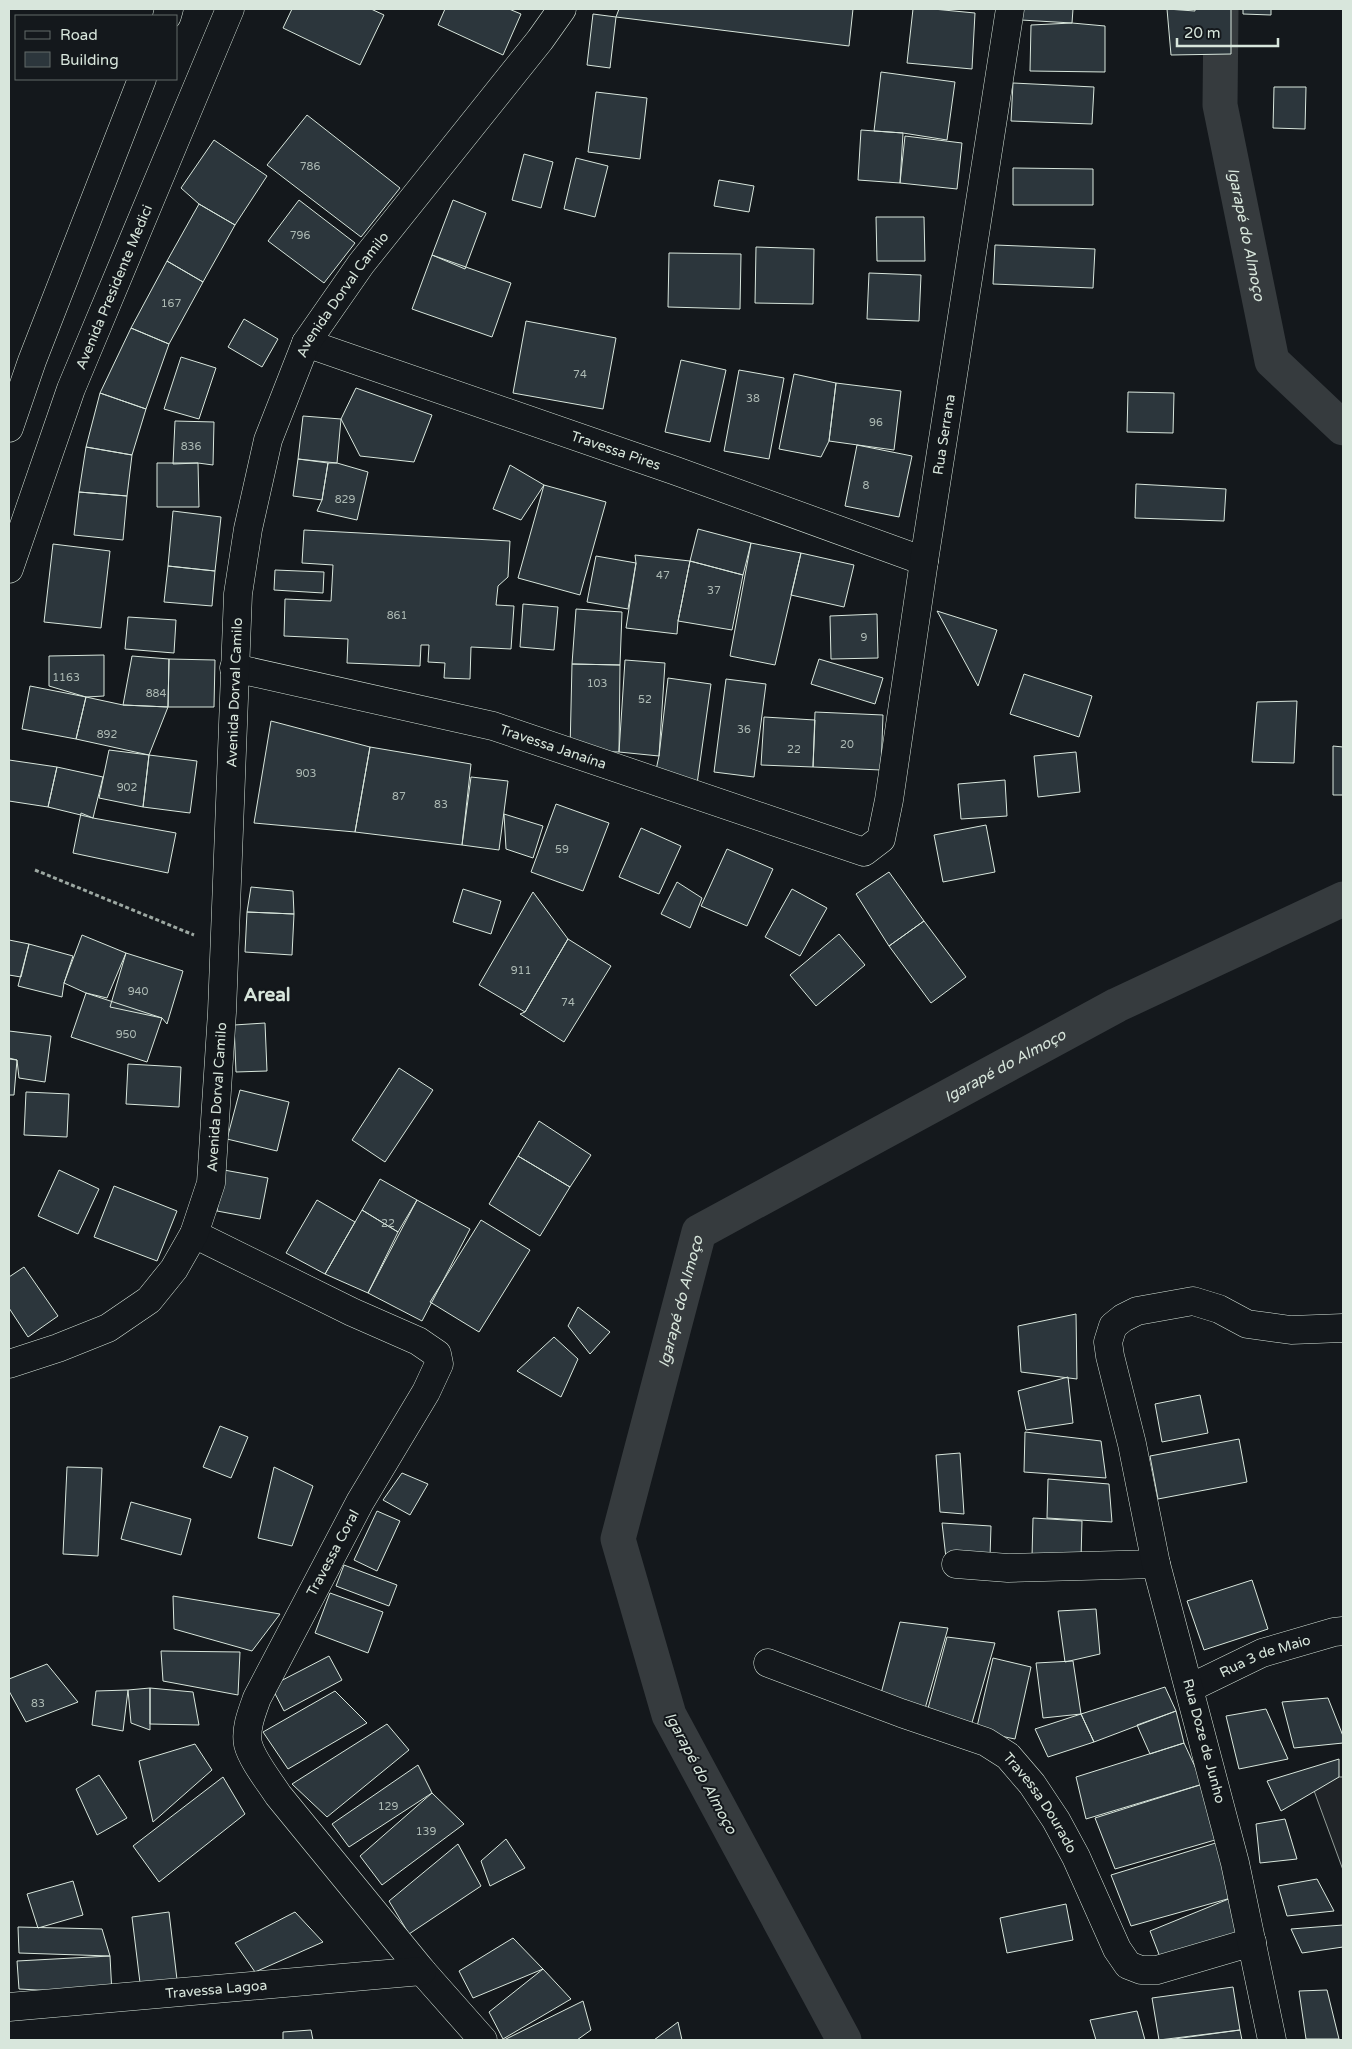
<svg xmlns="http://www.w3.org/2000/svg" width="1352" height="2049" font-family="'Varela Round',sans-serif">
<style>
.green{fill:#202428;stroke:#939e99}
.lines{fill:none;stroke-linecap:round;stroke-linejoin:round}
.canal{stroke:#363b3e;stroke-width:35}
.building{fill:#2c363c;stroke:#d8e6dc}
.minor-casing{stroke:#d8e6dc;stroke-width:29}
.primary-casing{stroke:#d8e6dc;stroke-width:29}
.path{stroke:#9da8a2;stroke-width:3;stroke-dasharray:4 2.5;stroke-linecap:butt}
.minor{stroke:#14181c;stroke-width:28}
.primary{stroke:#14181c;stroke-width:28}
.labels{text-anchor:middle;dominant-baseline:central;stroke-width:4;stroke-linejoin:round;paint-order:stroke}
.number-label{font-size:11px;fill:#adbab4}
.street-label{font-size:14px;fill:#d8e6dc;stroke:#14181c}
.water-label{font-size:15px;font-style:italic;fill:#d8e6dc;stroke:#14181c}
.district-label{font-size:19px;font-weight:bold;fill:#d8e6dc;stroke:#14181c}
</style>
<rect width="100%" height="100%" fill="#14181c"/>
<!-- green -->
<path class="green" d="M 1309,1777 L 1343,1777 L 1343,1870 Z"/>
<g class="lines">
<!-- canal -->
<g class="canal">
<path id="s1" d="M 1221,9 L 1220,105 L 1272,361 L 1343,428"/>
<path id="s2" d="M 844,2040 L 669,1715 L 618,1539 L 699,1232 L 1117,1005 L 1343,899"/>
</g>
</g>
<!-- building -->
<path class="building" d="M 292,9 L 371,9 L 384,15 L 360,65 L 283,28 Z
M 445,9 L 509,9 L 521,14 L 503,55 L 438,25 Z
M 619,9 L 853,9 L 849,46 L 616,17 Z
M 913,9 L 933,9 L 975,13 L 972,69 L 907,63 Z
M 1021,9 L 1073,9 L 1072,23 L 1021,20 Z
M 1167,9 L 1195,11 L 1195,9 L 1231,9 L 1231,54 L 1171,55 Z
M 1243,9 L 1271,9 L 1271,15 L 1243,14 Z
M 593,14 L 616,17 L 610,68 L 587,65 Z
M 1072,23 L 1105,26 L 1105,72 L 1030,71 L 1031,25 Z
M 881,72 L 955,82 L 947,140 L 903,133 L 874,131 Z
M 1013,83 L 1094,87 L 1092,124 L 1011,121 Z
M 1274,87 L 1306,87 L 1305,129 L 1273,128 Z
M 596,92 L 647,98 L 640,159 L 588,152 Z
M 307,115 L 400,188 L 361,237 L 267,165 Z
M 861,130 L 903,133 L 900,183 L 858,180 Z
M 905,136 L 962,143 L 957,189 L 900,183 Z
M 214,140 L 267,176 L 235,225 L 199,204 L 181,188 Z
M 524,154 L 553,162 L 541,208 L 512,200 Z
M 576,158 L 608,166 L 595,217 L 564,209 Z
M 1013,168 L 1093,169 L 1093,205 L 1013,205 Z
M 719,180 L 754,186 L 749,212 L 714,206 Z
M 299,200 L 355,243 L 324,283 L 268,241 Z
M 453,200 L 486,213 L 465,269 L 432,255 Z
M 199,204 L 235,225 L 203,282 L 167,261 Z
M 876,217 L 924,217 L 925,261 L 877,261 Z
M 995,245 L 1095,249 L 1093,288 L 993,284 Z
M 756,247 L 814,249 L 813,304 L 755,303 Z
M 669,253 L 741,254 L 740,309 L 668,307 Z
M 432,255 L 511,283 L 492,337 L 412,309 Z
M 167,261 L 203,282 L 169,344 L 131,328 Z
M 869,273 L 921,275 L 919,321 L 867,319 Z
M 244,319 L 278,339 L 262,367 L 228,347 Z
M 526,321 L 616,338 L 603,409 L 513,393 Z
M 131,328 L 169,344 L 146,409 L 100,393 Z
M 181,357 L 216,368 L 199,419 L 164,409 Z
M 681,360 L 726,370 L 710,442 L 665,432 Z
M 739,370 L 784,378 L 769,459 L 724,451 Z
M 794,374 L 836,383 L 829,441 L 821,457 L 779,449 Z
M 836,383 L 901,391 L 894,450 L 829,441 Z
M 356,388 L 432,415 L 414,462 L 360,456 L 341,419 Z
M 1128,392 L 1174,393 L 1173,433 L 1127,432 Z
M 100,393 L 146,409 L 132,455 L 86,447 Z
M 303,416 L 341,419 L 337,463 L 298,459 Z
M 175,421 L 214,422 L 213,465 L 198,463 L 173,464 Z
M 857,445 L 912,456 L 899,517 L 845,506 Z
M 86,447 L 132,455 L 127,496 L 79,492 Z
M 298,459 L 328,463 L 322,500 L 293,496 Z
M 157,463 L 198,463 L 199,507 L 157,507 Z
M 328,463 L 337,463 L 368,472 L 357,520 L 317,511 L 322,500 Z
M 510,465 L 544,485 L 521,520 L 493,509 Z
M 1136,484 L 1226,489 L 1224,521 L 1135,518 Z
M 544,485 L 606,502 L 580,595 L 518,578 Z
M 79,492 L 127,496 L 123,540 L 74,535 Z
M 173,511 L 221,517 L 215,571 L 168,566 Z
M 698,529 L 751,543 L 743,575 L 690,561 Z
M 304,530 L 510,541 L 508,577 L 498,586 L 496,605 L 514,606 L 511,649 L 471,647 L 470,679 L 444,678 L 445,663 L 428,662 L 429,645 L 421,645 L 420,666 L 347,663 L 348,639 L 284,636 L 285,599 L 331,601 L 333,565 L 302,563 Z
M 751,543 L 801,553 L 775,665 L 730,656 Z
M 53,544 L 110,551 L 101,628 L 44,622 Z
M 801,553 L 854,565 L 844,607 L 791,595 Z
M 635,555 L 690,561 L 678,621 L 677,634 L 626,628 L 636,563 Z
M 596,556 L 636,563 L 628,609 L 587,602 Z
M 690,561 L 743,575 L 732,630 L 678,621 Z
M 168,566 L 215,571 L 212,606 L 164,602 Z
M 275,570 L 324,572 L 323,593 L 274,590 Z
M 523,604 L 558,607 L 554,650 L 520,647 Z
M 576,609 L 622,612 L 620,665 L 572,664 Z
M 937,611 L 997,630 L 978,686 Z
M 877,614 L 878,658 L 831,659 L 830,616 Z
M 128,617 L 176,620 L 174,653 L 125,649 Z
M 104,655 L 104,696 L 86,697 L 49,686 L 49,656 Z
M 132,656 L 169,659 L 168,707 L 123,705 Z
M 169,659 L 215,660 L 214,707 L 168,707 Z
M 819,659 L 883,678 L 875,704 L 811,684 Z
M 625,660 L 665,663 L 659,756 L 619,752 Z
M 572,664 L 620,665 L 619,752 L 570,751 Z
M 1024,674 L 1092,696 L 1079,737 L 1010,714 Z
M 668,678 L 711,684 L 697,784 L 654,779 L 659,756 Z
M 726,679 L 766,684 L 754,777 L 714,772 Z
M 30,686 L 86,697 L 76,739 L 22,729 Z
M 86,697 L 123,705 L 168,707 L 149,755 L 76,739 Z
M 1297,701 L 1294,763 L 1252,762 L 1257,702 Z
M 815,712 L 883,715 L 881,770 L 813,767 Z
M 764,717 L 815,720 L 813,767 L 761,765 Z
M 271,721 L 370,747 L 355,832 L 254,823 Z
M 1333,746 L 1343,747 L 1343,795 L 1333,795 Z
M 370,747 L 471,764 L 462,845 L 355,832 Z
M 109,750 L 149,755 L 143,807 L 99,798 Z
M 1076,752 L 1080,792 L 1038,797 L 1034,756 Z
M 149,755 L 197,761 L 190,813 L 143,807 Z
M 9,760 L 57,767 L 48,807 L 9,801 Z
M 57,767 L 103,777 L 93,818 L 48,807 Z
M 471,777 L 508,781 L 499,850 L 462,845 Z
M 1005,780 L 1007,816 L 961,819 L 958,784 Z
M 556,804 L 609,823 L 583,891 L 531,872 Z
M 81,813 L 93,818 L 176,833 L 168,873 L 73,853 Z
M 504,814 L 543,826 L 533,858 L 506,849 Z
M 986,825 L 995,872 L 943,882 L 934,835 Z
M 641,828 L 681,846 L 659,894 L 619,877 Z
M 727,849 L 773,869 L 747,926 L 701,906 Z
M 889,872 L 924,921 L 889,946 L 856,894 Z
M 677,882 L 702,898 L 690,928 L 661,914 Z
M 251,887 L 293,891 L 294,914 L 247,912 Z
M 463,889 L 501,901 L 491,934 L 453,922 Z
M 792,889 L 827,908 L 800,956 L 765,937 Z
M 533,892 L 568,939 L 525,1012 L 479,985 Z
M 247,912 L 294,914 L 292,955 L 245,952 Z
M 924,921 L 966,977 L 931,1003 L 889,946 Z
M 839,934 L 865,965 L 816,1006 L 790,975 Z
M 82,935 L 126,953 L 107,998 L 86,993 L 64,983 Z
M 568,939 L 611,966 L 564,1042 L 520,1014 L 525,1012 Z
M 9,940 L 29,944 L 21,977 L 9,975 Z
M 29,944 L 73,956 L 64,983 L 62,997 L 18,986 Z
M 126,953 L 183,971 L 167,1024 L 162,1018 L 110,1007 Z
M 86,993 L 162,1018 L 147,1062 L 71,1037 Z
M 265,1023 L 267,1071 L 236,1072 L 234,1025 Z
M 9,1031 L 51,1036 L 45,1082 L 19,1078 L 17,1060 L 9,1058 Z
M 9,1059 L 17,1060 L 14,1095 L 9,1095 Z
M 128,1064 L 181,1067 L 179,1107 L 126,1104 Z
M 399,1068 L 433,1090 L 385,1162 L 352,1140 Z
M 240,1090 L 289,1102 L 277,1151 L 227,1139 Z
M 26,1092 L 69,1094 L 67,1137 L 24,1135 Z
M 539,1121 L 591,1155 L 570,1187 L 518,1156 Z
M 518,1156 L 570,1187 L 540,1236 L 489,1204 Z
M 59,1170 L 99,1189 L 78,1234 L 38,1216 Z
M 224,1170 L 268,1178 L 260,1219 L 217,1211 Z
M 380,1179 L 417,1200 L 398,1232 L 362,1210 Z
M 114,1186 L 177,1211 L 157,1261 L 94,1237 Z
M 317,1200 L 355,1222 L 325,1274 L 286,1253 Z
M 417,1200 L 470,1229 L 422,1321 L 368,1293 Z
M 362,1210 L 398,1232 L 368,1293 L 325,1274 Z
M 481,1220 L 530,1250 L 479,1332 L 430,1302 Z
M 24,1267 L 58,1316 L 28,1337 L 9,1308 L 9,1277 Z
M 578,1307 L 610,1332 L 590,1354 L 568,1326 Z
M 1076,1314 L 1077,1379 L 1021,1372 L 1018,1326 Z
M 554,1337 L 578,1359 L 561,1397 L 517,1371 Z
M 1068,1377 L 1073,1423 L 1026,1430 L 1018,1391 Z
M 1200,1395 L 1208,1433 L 1162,1442 L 1155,1404 Z
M 220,1426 L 248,1437 L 231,1478 L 203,1467 Z
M 1025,1432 L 1101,1441 L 1106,1478 L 1024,1472 Z
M 1239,1439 L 1247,1482 L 1158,1499 L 1150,1456 Z
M 960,1453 L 964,1514 L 940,1512 L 936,1455 Z
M 67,1467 L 102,1468 L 98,1556 L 63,1554 Z
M 274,1467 L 313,1486 L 292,1546 L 258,1538 Z
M 402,1473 L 428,1484 L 410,1515 L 383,1500 Z
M 1048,1479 L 1109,1484 L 1112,1522 L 1047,1518 Z
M 131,1502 L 191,1519 L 181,1555 L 121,1539 Z
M 377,1511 L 400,1521 L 377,1571 L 354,1560 Z
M 1033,1518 L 1082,1521 L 1081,1560 L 1032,1557 Z
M 942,1523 L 991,1526 L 990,1557 L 946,1558 Z
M 344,1565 L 397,1585 L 389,1606 L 336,1586 Z
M 1252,1580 L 1268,1629 L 1204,1650 L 1187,1601 Z
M 330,1593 L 383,1612 L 368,1653 L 315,1633 Z
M 173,1596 L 280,1614 L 252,1651 L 174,1629 Z
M 1096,1609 L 1100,1654 L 1065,1662 L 1058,1611 Z
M 900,1622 L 948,1628 L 924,1712 L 879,1701 Z
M 947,1637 L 995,1643 L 971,1726 L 926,1716 Z
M 161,1651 L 240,1652 L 238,1695 L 163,1681 Z
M 329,1656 L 342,1680 L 284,1711 L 271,1686 Z
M 993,1658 L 1031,1667 L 1015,1739 L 976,1731 Z
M 1073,1661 L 1081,1714 L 1043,1718 L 1036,1663 Z
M 47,1664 L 78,1702 L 26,1722 L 9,1691 L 9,1679 Z
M 1165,1687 L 1176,1711 L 1094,1742 L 1081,1714 Z
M 150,1688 L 150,1730 L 131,1723 L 128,1690 Z
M 150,1688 L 193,1692 L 199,1725 L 150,1724 Z
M 128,1690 L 123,1731 L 92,1725 L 96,1691 Z
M 335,1691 L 367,1723 L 288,1769 L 263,1732 Z
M 1328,1698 L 1343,1736 L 1343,1743 L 1294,1748 L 1282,1702 Z
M 1266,1709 L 1288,1759 L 1239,1769 L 1226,1716 Z
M 1176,1711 L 1184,1743 L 1150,1754 L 1137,1725 Z
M 1081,1714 L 1094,1742 L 1048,1757 L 1035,1729 Z
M 387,1724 L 409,1750 L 327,1817 L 292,1784 Z
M 1184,1743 L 1203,1784 L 1086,1819 L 1076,1777 Z
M 195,1744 L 212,1770 L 153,1822 L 139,1761 Z
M 1339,1759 L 1339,1777 L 1281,1811 L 1267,1781 Z
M 418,1765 L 432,1793 L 349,1847 L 332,1824 Z
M 99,1775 L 127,1818 L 97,1835 L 76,1789 Z
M 223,1777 L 245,1814 L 159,1882 L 133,1846 Z
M 1203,1784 L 1215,1840 L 1115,1869 L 1095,1818 Z
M 432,1793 L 464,1824 L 382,1885 L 360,1856 Z
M 1285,1819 L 1297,1859 L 1260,1863 L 1256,1824 Z
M 506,1839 L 525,1868 L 490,1886 L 481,1861 Z
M 1219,1842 L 1231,1898 L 1131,1926 L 1111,1875 Z
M 458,1844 L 481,1886 L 409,1934 L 389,1901 Z
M 1317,1879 L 1334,1911 L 1287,1916 L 1278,1886 Z
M 73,1881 L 83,1915 L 38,1928 L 27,1894 Z
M 1231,1898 L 1243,1933 L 1160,1957 L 1150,1931 Z
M 1066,1904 L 1073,1940 L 1007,1953 L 1000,1918 Z
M 169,1912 L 178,1988 L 141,1991 L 132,1917 Z
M 295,1912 L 323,1942 L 255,1972 L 235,1943 Z
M 1343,1925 L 1343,1947 L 1302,1953 L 1291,1929 Z
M 18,1927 L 102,1929 L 110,1956 L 19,1953 Z
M 513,1938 L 543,1969 L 473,1998 L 459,1971 Z
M 110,1956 L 112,1994 L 19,1989 L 17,1961 Z
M 543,1969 L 571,1999 L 503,2039 L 489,2012 Z
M 1233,1987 L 1240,2030 L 1159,2040 L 1152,1998 Z
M 1327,1990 L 1339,2039 L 1306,2039 L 1299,1991 Z
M 583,2001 L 591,2030 L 577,2040 L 504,2040 Z
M 1137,2011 L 1145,2040 L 1096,2040 L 1090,2020 Z
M 678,2022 L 682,2040 L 654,2040 Z
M 311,2030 L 313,2040 L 283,2040 L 283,2032 Z
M 1240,2030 L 1242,2040 L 1167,2040 Z"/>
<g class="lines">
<defs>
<g id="minor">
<path id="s3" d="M 306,343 L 676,471 L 924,561"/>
<path id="s4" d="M 234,668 L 493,726 L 864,852 L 881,839 L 889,800 L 924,561 L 1010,9"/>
<path d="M 194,1234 L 352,1312 L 418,1341 L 437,1354 L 439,1364 L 426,1392 L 360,1502 L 257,1698 C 252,1712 245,1729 248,1744 C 252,1760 269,1781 278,1795 L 422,1971 L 483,2040"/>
<path id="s5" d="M 9,1364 L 58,1348 L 108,1328 L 149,1300 L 174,1269 L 194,1234 L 211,1183 L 222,1012 L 238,594 L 248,529 L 268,440 L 306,343 L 361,264 L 540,40 L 562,9"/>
<path d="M 956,1564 L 1008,1568 L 1156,1564"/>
<path id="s6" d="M 768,1663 L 901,1713 L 986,1742 L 1008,1756 L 1032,1784 L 1056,1820 L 1076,1857 L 1117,1949 L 1128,1965 L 1141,1970 L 1157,1970 L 1252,1942"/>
<path id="s7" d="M 1190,1688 L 1262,1653 L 1334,1632 L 1343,1631"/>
<path id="s8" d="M 9,2007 L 422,1971"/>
<path d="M 1272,2040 L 1235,1863 L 1156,1564 L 1132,1444 L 1110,1356 L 1108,1342 L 1113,1326 L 1123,1318 L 1137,1311 L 1193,1301 L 1219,1309 L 1247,1324 L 1291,1330 L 1343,1328"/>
</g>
<g id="primary">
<path d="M 167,16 L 169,9"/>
<path d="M 9,428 L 32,361 L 142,79"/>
<path id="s9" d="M 9,569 L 71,389 L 230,9"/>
</g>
</defs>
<!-- minor casing -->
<use href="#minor" class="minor-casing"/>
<!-- primary casing -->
<use href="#primary" class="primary-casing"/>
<!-- path -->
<path class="path" d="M 35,870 L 194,935"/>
<!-- minor -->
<use href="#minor" class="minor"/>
<!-- primary -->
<use href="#primary" class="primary"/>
</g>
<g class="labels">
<!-- number labels -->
<g class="number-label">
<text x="310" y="166">786</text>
<text x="300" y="235">796</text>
<text x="171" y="303">167</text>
<text x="580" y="374">74</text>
<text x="753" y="398">38</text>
<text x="876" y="422">96</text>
<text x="191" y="446">836</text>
<text x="866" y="485">8</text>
<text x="345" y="499">829</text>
<text x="663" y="575">47</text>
<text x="714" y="590">37</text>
<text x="397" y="615">861</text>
<text x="864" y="637">9</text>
<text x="66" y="677">1163</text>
<text x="597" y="683">103</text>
<text x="156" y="693">884</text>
<text x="645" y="699">52</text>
<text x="744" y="729">36</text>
<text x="107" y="734">892</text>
<text x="847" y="744">20</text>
<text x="794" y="749">22</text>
<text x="306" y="773">903</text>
<text x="127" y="787">902</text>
<text x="399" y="796">87</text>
<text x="441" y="804">83</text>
<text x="562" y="849">59</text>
<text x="521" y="970">911</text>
<text x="138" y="991">940</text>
<text x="568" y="1002">74</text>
<text x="126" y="1034">950</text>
<text x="388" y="1223">22</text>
<text x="38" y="1703">83</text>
<text x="388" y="1806">129</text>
<text x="426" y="1831">139</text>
</g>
<!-- street labels -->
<g class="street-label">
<text stroke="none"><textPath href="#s9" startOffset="301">Avenida Presidente Medici</textPath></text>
<text stroke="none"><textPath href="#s5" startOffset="1200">Avenida Dorval Camilo</textPath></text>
<text stroke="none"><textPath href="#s4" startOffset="1088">Rua Serrana</textPath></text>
<text stroke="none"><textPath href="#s3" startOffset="328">Travessa Pires</textPath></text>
<text stroke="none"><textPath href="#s5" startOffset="780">Avenida Dorval Camilo</textPath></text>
<text stroke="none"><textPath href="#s4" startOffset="329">Travessa Janaína</textPath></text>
<text stroke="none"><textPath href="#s5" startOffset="375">Avenida Dorval Camilo</textPath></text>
<text transform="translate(333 1553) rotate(-62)">Travessa Coral</text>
<text stroke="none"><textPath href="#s7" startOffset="82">Rua 3 de Maio</textPath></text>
<text transform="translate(1204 1741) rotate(75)">Rua Doze de Junho</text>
<text stroke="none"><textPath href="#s6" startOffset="315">Travessa Dourado</textPath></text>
<text stroke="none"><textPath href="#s8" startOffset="208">Travessa Lagoa</textPath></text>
</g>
<!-- water labels -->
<g class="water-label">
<text stroke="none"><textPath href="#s1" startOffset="228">Igarapé do Almoço</textPath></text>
<text stroke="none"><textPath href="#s2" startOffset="1218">Igarapé do Almoço</textPath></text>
<text stroke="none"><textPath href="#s2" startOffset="798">Igarapé do Almoço</textPath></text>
<text transform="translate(701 1773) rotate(62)">Igarapé do Almoço</text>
</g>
<!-- district labels -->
<g class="district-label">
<text x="267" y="995">Areal</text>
</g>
</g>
<!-- border -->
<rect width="1352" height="2049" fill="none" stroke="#d8e6dc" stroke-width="20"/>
<!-- legend -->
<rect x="15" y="15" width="162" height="65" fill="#14181c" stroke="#626a69"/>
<rect x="25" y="31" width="25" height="8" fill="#14181c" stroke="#626a69"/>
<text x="60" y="40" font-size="15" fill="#d8e6dc">Road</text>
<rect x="25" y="52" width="25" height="15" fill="#2c363c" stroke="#626a69"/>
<text x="60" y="65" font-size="15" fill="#d8e6dc">Building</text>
<!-- scale -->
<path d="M1177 38v8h101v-8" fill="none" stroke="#d8e6dc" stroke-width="2.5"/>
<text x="1184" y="38" font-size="15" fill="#d8e6dc" stroke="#14181c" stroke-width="4" paint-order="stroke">20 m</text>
</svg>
